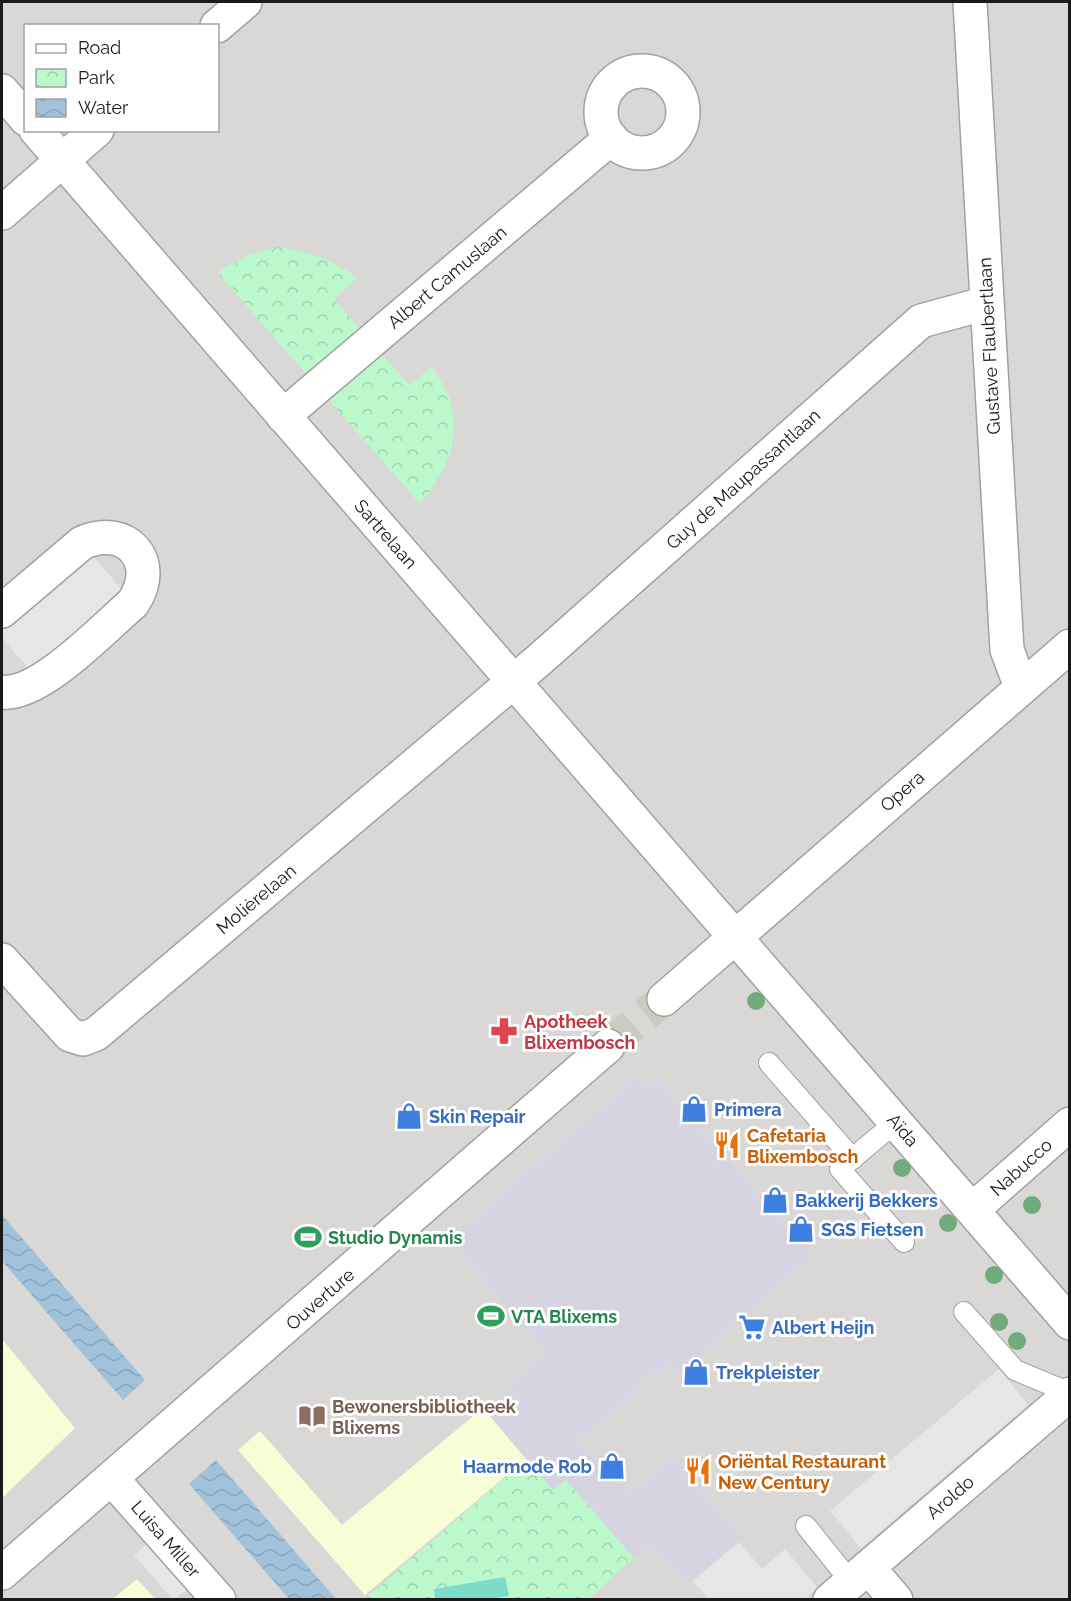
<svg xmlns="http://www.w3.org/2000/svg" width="1071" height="1601" font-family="Raleway,sans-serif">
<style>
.residential{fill:#d9d8d7;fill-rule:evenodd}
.education{fill:#f7fed6}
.park{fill:url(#park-crowns)}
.pitch{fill:#7ddcc9}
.parking{fill:#e6e6e6}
.plaza{fill:#d7d4e2}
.water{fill:url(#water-waves)}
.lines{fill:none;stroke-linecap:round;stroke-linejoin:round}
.tertiary-tunnel{stroke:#cccbc2;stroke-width:33;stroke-dasharray:33 16;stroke-linecap:butt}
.service-casing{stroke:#a1a1a1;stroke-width:22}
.minor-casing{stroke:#a1a1a1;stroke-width:36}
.tertiary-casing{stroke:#a1a1a1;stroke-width:36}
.service{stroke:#fff;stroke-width:20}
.minor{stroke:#fff;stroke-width:33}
.tertiary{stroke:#fff;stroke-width:33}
.tree{fill:#71aa7b}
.labels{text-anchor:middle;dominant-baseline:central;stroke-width:6;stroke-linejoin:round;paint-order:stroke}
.street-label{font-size:18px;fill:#1a1a1a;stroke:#fff}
.health-label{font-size:18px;font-weight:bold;fill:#be3a42;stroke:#fff;text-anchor:start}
.shop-label{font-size:18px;font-weight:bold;fill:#366cbe;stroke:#fff;text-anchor:start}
.food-label{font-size:18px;font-weight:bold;fill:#c56008;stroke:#fff;text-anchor:start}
.leisure-label{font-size:18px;font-weight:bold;fill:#27864d;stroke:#fff;text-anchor:start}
.education-label{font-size:18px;font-weight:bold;fill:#785e54;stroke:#fff;text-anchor:start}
</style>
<defs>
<pattern id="park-crowns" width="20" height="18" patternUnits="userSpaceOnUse" patternTransform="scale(1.5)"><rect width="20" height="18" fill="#bbf8cc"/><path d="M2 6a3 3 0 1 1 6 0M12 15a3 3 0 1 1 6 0" fill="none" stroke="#a0d4af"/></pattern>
<pattern id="water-waves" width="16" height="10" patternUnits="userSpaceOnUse" patternTransform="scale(1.5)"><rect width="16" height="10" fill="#a0c2da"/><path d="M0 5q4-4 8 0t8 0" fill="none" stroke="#89a6ba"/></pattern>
</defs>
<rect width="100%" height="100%" fill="#eceae0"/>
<!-- residential -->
<path class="residential" d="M 2,2 L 1069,2 L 1069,1599 L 2,1599 ZM 26,26 L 218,26 L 218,130 L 26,130 Z"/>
<!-- education -->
<path class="education" d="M 2,1339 L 75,1428 L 2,1498 Z
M 483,1408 L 526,1459 L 365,1595 L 238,1450 L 260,1431 L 342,1525 Z
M 137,1579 L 155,1599 L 113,1599 Z"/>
<!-- park -->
<path class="park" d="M 276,247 C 308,251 331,259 357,278 L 335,299 L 362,332 L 309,377 L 217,272 L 248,255 Z
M 381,353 L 409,385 L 432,367 C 437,376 445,386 449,396 C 463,438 446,473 420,504 L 329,400 Z
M 526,1459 L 553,1490 L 566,1479 L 634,1558 L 588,1599 L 364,1600 Z"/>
<!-- pitch -->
<path class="pitch" d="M 505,1577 L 509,1596 L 488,1599 L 435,1599 L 434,1589 Z"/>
<!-- parking -->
<path class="parking" d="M 82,543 L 133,603 L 41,682 L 2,638 L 2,611 Z
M 999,1369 L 1028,1405 L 861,1548 L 830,1511 Z
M 153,1538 L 192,1585 L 175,1599 L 172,1599 L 134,1555 Z
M 739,1542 L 762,1569 L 785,1549 L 818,1588 L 804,1599 L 709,1599 L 693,1581 Z"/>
<!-- plaza -->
<path class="plaza" d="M 635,1077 L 645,1089 L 657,1078 L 813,1257 L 678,1375 L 663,1361 L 669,1368 L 657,1378 L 653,1373 L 632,1388 L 635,1393 L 628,1401 L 580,1440 L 627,1494 L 672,1456 L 743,1537 L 687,1585 L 653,1545 L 634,1558 L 566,1480 L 553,1490 L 483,1408 L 546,1352 L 449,1240 Z"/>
<!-- water -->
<path class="water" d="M 2,1215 L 145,1380 L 123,1400 L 2,1261 Z
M 216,1460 L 336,1599 L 289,1599 L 189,1484 Z"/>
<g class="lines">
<!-- tertiary-tunnel -->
<path class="tertiary-tunnel" d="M 608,1046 L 664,999"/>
<defs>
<path id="service" d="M 769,1063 L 853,1159
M 896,1122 L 840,1169 L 904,1242
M 964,1312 L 1015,1370 L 1070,1393
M 806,1526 L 851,1582"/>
<path id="minor" d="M 970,2 L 1007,650 L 1021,687
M 217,26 L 245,2
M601 112a41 41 0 1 1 82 0a41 41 0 1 1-82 0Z
M 2,213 L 97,130
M 283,416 L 611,138
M 2,611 L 82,543 C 126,523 161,561 133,603 C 104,628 39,697 2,692
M 735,937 L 1070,1323
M 2,960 L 70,1035 L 83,1039 L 96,1034 L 539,660 L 921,321 L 987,303
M 972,1210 L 1070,1124
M 112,1479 L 219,1600
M 868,1567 L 896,1600
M 830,1600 L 1070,1394"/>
<path id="tertiary" d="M 2,91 L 26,119
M 36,130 L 735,937
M 664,999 L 1070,646
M 2,1573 L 608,1046"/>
</defs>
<!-- service casing -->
<use href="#service" class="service-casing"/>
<!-- minor casing -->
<use href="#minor" class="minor-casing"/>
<!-- tertiary casing -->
<use href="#tertiary" class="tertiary-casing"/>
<!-- service -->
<use href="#service" class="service"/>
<!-- minor -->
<use href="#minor" class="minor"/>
<!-- tertiary -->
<use href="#tertiary" class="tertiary"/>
</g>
<!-- trees -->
<g class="tree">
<circle cx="756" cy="1001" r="9"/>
<circle cx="902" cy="1168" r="9"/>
<circle cx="1032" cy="1205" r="9"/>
<circle cx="948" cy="1223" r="9"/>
<circle cx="994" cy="1275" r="9"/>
<circle cx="999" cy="1322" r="9"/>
<circle cx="1017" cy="1341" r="9"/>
</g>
<!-- icons -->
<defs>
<symbol id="pharmacy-bare" viewBox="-9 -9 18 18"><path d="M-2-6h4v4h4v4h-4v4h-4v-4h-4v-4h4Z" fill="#e0444e" stroke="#fff" stroke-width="2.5" paint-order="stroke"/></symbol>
<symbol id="shop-bare" viewBox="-9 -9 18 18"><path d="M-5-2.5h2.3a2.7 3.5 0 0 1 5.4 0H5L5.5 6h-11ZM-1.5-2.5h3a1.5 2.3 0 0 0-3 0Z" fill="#3f7fe0" stroke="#fff" stroke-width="2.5" paint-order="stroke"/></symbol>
<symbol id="restaurant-bare" viewBox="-9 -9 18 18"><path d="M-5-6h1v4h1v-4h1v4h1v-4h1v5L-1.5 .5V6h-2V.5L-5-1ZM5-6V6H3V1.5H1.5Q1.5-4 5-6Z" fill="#e8710a" stroke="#fff" stroke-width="2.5" paint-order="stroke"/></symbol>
<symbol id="stadium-bare" viewBox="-9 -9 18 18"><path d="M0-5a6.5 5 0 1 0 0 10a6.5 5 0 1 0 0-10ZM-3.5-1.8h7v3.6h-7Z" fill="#2e9e5b" stroke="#fff" stroke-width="2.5" paint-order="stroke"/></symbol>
<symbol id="supermarket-bare" viewBox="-9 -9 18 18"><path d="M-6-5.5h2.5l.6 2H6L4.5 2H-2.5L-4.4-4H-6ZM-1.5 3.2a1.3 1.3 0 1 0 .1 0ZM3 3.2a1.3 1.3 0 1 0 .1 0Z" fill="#3f7fe0" stroke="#fff" stroke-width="2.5" paint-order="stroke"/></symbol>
<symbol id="library-bare" viewBox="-9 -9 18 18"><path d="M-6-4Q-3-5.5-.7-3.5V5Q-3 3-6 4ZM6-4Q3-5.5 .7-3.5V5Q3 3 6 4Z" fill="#8d6e63" stroke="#fff" stroke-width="2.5" paint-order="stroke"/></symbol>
</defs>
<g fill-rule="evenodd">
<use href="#pharmacy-bare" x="485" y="1012" width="38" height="38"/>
<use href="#shop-bare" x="675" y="1090" width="38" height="38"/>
<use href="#shop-bare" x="390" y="1097" width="38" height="38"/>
<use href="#restaurant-bare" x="708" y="1126" width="38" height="38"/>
<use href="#shop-bare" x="756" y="1181" width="38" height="38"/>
<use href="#shop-bare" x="782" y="1210" width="38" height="38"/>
<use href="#stadium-bare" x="289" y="1218" width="38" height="38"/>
<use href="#stadium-bare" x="472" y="1297" width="38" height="38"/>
<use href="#supermarket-bare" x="733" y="1308" width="38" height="38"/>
<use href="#shop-bare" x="677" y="1353" width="38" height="38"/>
<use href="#library-bare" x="293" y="1397" width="38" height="38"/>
<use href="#shop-bare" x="593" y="1447" width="38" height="38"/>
<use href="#restaurant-bare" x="679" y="1452" width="38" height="38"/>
</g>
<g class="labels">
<!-- street labels -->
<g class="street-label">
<text transform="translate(447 277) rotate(-40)">Albert Camuslaan</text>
<text transform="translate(989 346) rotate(-93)">Gustave Flaubertlaan</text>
<text transform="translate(743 479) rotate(-42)">Guy de Maupassantlaan</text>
<text transform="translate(386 534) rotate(49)">Sartrelaan</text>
<text transform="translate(902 791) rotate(-41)">Opera</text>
<text transform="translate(256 899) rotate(-40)">Molièrelaan</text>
<text transform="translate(903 1130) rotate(49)">Aïda</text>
<text transform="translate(1021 1167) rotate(-42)">Nabucco</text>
<text transform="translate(320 1299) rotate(-41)">Ouverture</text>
<text transform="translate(950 1497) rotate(-41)">Aroldo</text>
<text transform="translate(166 1539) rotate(49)">Luisa Miller</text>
</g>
<!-- health labels -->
<g class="health-label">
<text x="524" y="1021">Apotheek<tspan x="524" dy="21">Blixembosch</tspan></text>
</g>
<!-- shop labels -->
<g class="shop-label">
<text x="714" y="1109">Primera</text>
<text x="429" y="1116">Skin Repair</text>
<text x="795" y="1200">Bakkerij Bekkers</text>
<text x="821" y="1229">SGS Fietsen</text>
<text x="772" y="1327">Albert Heijn</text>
<text x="716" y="1372">Trekpleister</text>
<text x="592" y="1466" text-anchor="end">Haarmode Rob</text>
</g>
<!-- food labels -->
<g class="food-label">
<text x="747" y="1135">Cafetaria<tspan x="747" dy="21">Blixembosch</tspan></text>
<text x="718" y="1461">Oriëntal Restaurant<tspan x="718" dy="21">New Century</tspan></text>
</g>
<!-- leisure labels -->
<g class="leisure-label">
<text x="328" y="1237">Studio Dynamis</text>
<text x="511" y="1316">VTA Blixems</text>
</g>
<!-- education labels -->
<g class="education-label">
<text x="332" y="1406">Bewonersbibliotheek<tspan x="332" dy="21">Blixems</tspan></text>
</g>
</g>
<!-- border -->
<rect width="1071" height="1601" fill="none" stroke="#1a1a1a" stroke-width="6"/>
<!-- legend -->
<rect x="24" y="24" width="195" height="108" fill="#ffffff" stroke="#a3a3a3" stroke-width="1.5"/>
<rect x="36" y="44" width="30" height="9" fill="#ffffff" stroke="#a3a3a3" stroke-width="1.5"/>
<text x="78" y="54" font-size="18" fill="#1a1a1a">Road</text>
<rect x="36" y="69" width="30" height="18" fill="url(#park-crowns)" stroke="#a3a3a3" stroke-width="1.5"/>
<text x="78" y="84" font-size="18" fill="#1a1a1a">Park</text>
<rect x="36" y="99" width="30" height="18" fill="url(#water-waves)" stroke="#a3a3a3" stroke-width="1.5"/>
<text x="78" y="114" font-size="18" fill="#1a1a1a">Water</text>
</svg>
